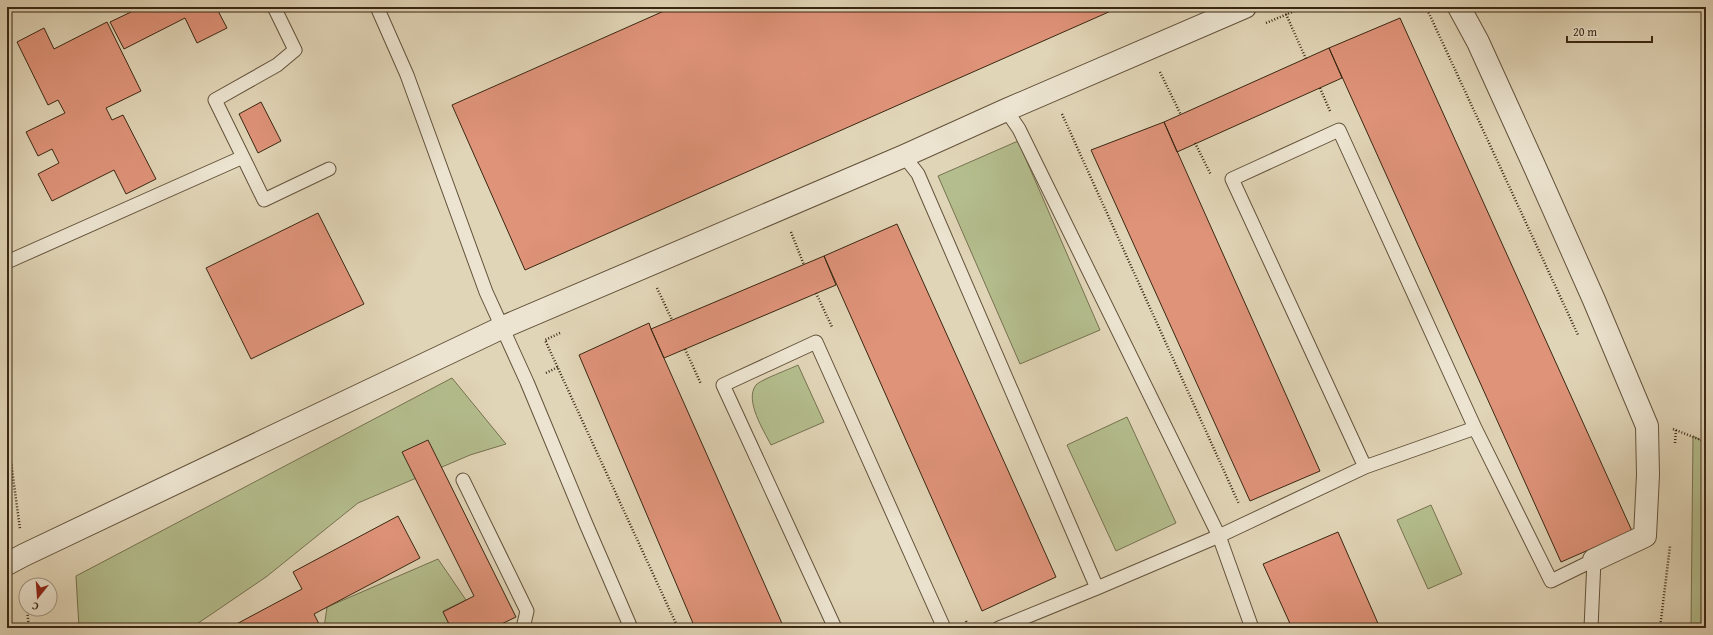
<svg xmlns="http://www.w3.org/2000/svg" width="1713" height="635" font-family="'Gentium Book Plus',serif">
<style>
.green{fill:#b4bd8d;stroke:#767250}
.building{fill:#df9379;stroke:#392712}
.lines{fill:none;stroke-linecap:round;stroke-linejoin:round}
.lane-casing{stroke:#63523b;stroke-width:15}
.street-casing{stroke:#63523b;stroke-width:24}
.path{stroke:#392712;stroke-width:2.5;stroke-dasharray:1 2;stroke-linecap:butt}
.lane{stroke:#ece4d0;stroke-width:13}
.street{stroke:#ece4d0;stroke-width:22}
</style>
<rect width="100%" height="100%" fill="#e1d5b7"/>
<filter id="stains"><feTurbulence type="fractalNoise" baseFrequency=".005" numOctaves="4"/><feColorMatrix values="0 0 0 0 .2 0 0 0 0 .09 0 0 0 0 .02 0 0 0 .5 -.17"/></filter>
<radialGradient id="worn" r=".72"><stop offset=".6" stop-color="#630" stop-opacity="0"/><stop offset="1" stop-color="#630" stop-opacity=".3"/></radialGradient>
<!-- green -->
<path class="green" d="M 1018,141 L 1100,330 L 1020,364 L 938,176 Z
M 798,365 L 824,422 L 771,445 C 764,431 744,400 756,385 C 760,380 790,369 798,365 Z
M 452,378 L 506,444 L 470,455 L 358,503 L 266,577 L 191,628 L 79,628 L 76,576 Z
M 1127,417 L 1176,523 L 1116,551 L 1067,445 Z
M 1693,436 L 1706,443 L 1706,628 L 1691,628 Z
M 1431,505 L 1462,574 L 1428,589 L 1397,520 Z
M 438,559 L 466,600 L 443,611 L 451,628 L 324,628 L 327,607 Z"/>
<!-- building -->
<path class="building" d="M 128,7 L 216,7 L 227,28 L 197,43 L 185,18 L 124,49 L 110,22 L 131,12 Z
M 673,7 L 1120,7 L 525,270 L 452,105 Z
M 1400,18 L 1632,531 L 1561,562 L 1329,48 Z
M 107,22 L 141,91 L 106,108 L 112,120 L 123,115 L 156,179 L 126,194 L 114,170 L 52,201 L 38,174 L 59,163 L 52,149 L 38,156 L 26,132 L 65,113 L 58,100 L 48,105 L 17,42 L 44,28 L 54,49 Z
M 1329,48 L 1342,78 L 1177,152 L 1164,122 Z
M 261,102 L 281,141 L 258,153 L 239,114 Z
M 1164,122 L 1320,471 L 1250,501 L 1091,150 Z
M 318,213 L 364,304 L 251,359 L 206,268 Z
M 897,224 L 1056,577 L 982,611 L 824,256 Z
M 824,256 L 836,285 L 664,358 L 651,329 Z
M 649,323 L 651,329 L 784,628 L 695,628 L 579,355 Z
M 428,440 L 516,617 L 493,628 L 451,628 L 443,612 L 474,596 L 402,452 Z
M 398,516 L 420,558 L 314,614 L 321,628 L 229,628 L 302,589 L 293,572 Z
M 1338,532 L 1380,628 L 1292,628 L 1263,564 Z"/>
<g class="lines">
<defs>
<path id="lane" d="M 377,7 L 407,75 L 486,292 L 527,382 L 586,524 L 631,628
M 1006,110 L 1019,129 L 1219,536 L 1365,467 L 1475,428 L 1551,581 L 1594,560 L 1591,628
M 904,156 L 918,174 L 1097,588
M 243,157 L 264,200 L 329,169
M 7,262 L 243,157 L 215,100 L 277,65 L 295,50 L 274,7
M 1365,467 L 1232,179 L 1339,130 L 1475,428
M 463,480 L 527,611 L 523,628
M 835,628 L 723,385 L 816,342 L 944,628
M 999,628 L 1097,588 L 1219,536 L 1252,628"/>
<path id="street" d="M 1459,7 L 1478,42 L 1533,163 L 1594,300 L 1647,426 L 1648,475 L 1645,536 L 1594,560
M 7,564 L 24,555 L 501,328 L 904,156 L 1006,110 L 1245,7"/>
</defs>
<!-- lane casing -->
<use href="#lane" class="lane-casing"/>
<!-- street casing -->
<use href="#street" class="street-casing"/>
<!-- path -->
<path class="path" d="M 1426,7 L 1578,335
M 1286,14 L 1306,59
M 1266,23 L 1304,7
M 1160,72 L 1181,115
M 1320,88 L 1330,111
M 1062,114 L 1239,504
M 1195,143 L 1211,175
M 791,232 L 804,265
M 657,288 L 672,320
M 816,293 L 832,327
M 560,333 L 545,340 L 678,628
M 685,349 L 701,384
M 546,373 L 558,367
M 1673,429 L 1706,442
M 7,432 L 20,529
M 1675,443 L 1676,429
M 27,609 L 29,628
M 966,621 L 969,628
M 1660,628 L 1670,546"/>
<!-- lane -->
<use href="#lane" class="lane"/>
<!-- street -->
<use href="#street" class="street"/>
</g>
<!-- margin -->
<rect width="1713" height="635" fill="none" stroke="#e1d5b7" stroke-width="24"/>
<rect x="8" y="8" width="1697" height="619" fill="none" stroke="#392712" stroke-width="2"/>
<rect x="12" y="12" width="1689" height="611" fill="none" stroke="#392712"/>
<!-- north arrow -->
<g transform="translate(38 597) rotate(197)"><circle r="19" fill="#ece4d0" stroke="#a49884"/>
<path d="M0-3L7 15L0 10L-7 15Z" fill="#8f2418"/>
<text y="-6" font-size="11" font-weight="bold" text-anchor="middle" fill="#392712">С</text>
</g>
<!-- scale -->
<path d="M1567 36v6h85v-6" fill="none" stroke="#392712" stroke-width="2"/>
<text x="1573" y="36" font-size="12" fill="#392712" stroke="#ece4d0" stroke-width="3" paint-order="stroke">20 m</text>
<rect width="100%" height="100%" filter="url(#stains)"/>
<rect width="100%" height="100%" fill="url(#worn)"/>
</svg>
